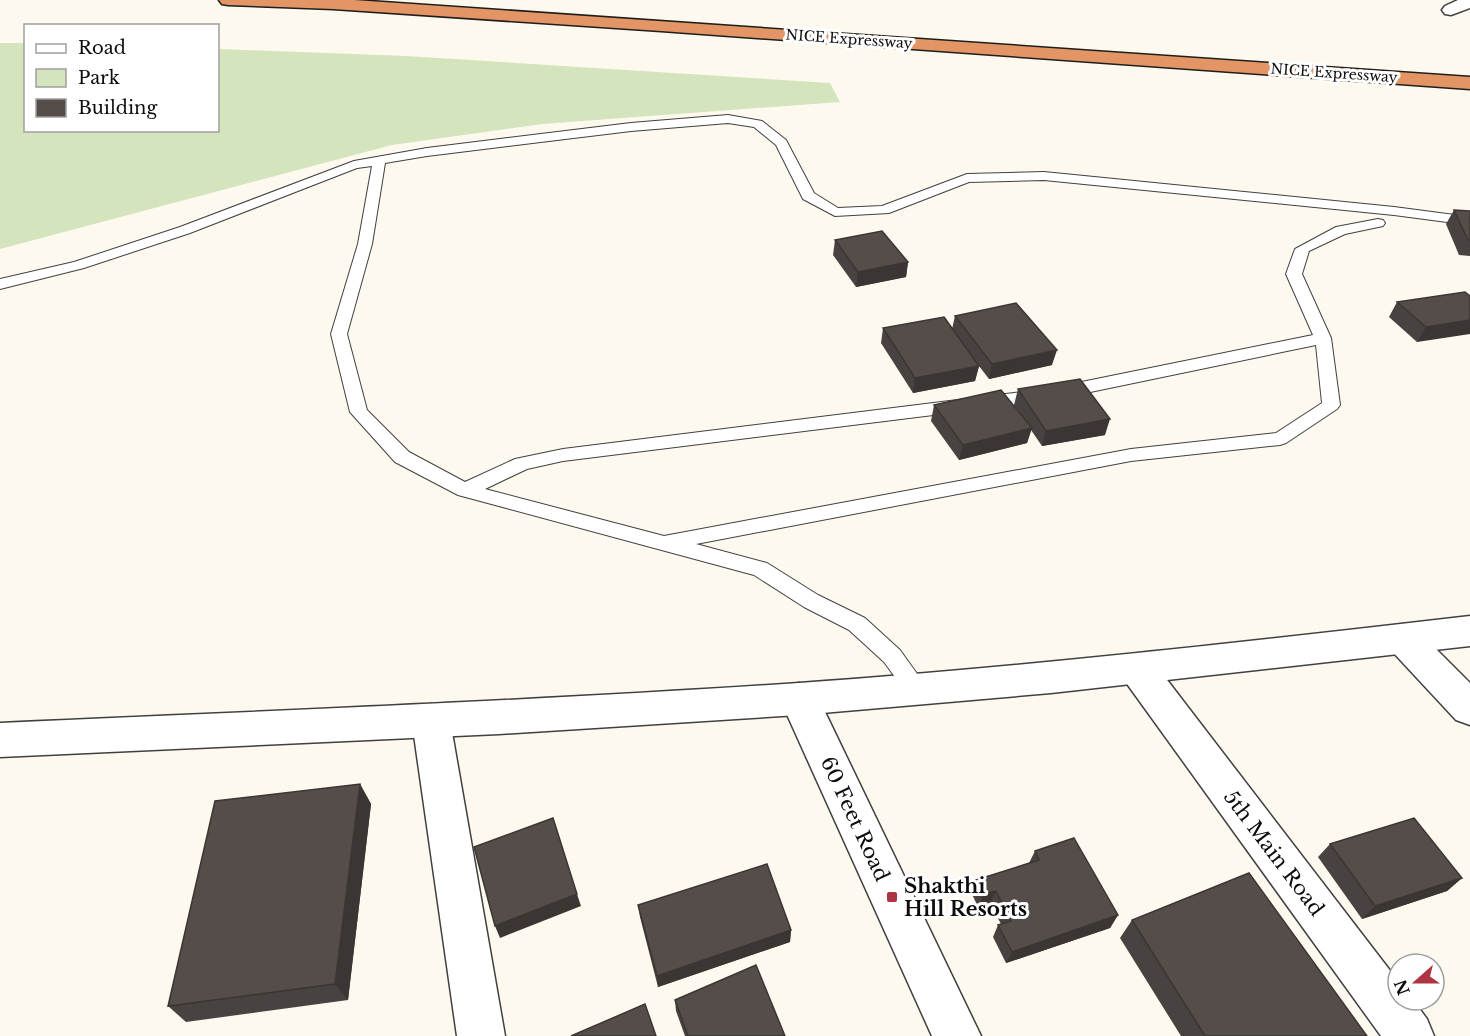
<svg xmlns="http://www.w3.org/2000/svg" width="1470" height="1036" font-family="'Libre Baskerville',serif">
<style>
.green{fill:#d4e4bc}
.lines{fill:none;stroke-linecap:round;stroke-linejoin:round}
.service-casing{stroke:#404040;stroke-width:2}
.minor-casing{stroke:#404040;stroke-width:3}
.tertiary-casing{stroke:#404040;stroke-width:3}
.motorway-casing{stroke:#1e1e1e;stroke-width:3}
.service{fill:#fff;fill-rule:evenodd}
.minor{fill:#fff;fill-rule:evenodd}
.tertiary{fill:#fff;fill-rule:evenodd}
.motorway{fill:#e49565;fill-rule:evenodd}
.wall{fill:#484240}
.shaded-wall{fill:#3b3634}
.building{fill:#544d4a;stroke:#3b3634;stroke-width:1.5}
.poi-dot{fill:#ad3443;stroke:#fff;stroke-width:2}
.labels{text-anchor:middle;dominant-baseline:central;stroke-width:6;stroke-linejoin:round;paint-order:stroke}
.far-street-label{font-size:14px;fill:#0d0d0d;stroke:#fff}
.near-street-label{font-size:20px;fill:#0d0d0d;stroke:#fff}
.near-poi-label{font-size:20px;font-weight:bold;fill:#0d0d0d;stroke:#fff;text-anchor:start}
</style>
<rect width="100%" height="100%" fill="#fdf9ee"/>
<!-- green -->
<path class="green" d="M 0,43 L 25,43 L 26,130 L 218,130 L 218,49 L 406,56 L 830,83 L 840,102 L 542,124 L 392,145 L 0,249 Z"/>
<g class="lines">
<defs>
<path id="service" d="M 728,115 L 762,121 L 786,140 L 814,193 L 838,208 L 882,206 L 967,174 L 1044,172 L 1394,207 L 1470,217 L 1470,225 L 1394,215 L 1044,180 L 969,182 L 889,213 L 835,216 L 803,199 L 776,145 L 754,127 L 728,123 L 631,131 L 427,156 L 385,163 L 372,244 L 347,334 L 367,410 L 409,452 L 465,482 L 515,459 L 563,449 L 1047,389 L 1313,335 L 1286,274 L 1295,249 L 1336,227 L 1378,219 L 1383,220 L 1385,223 L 1383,226 L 1345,234 L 1309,251 L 1302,274 L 1331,338 L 1340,405 L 1337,409 L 1286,443 L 1280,445 L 1131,461 L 696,544 L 767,563 L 818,595 L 865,618 L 900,650 L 928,689 L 925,696 L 917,698 L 909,696 L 884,662 L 849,630 L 804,607 L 754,575 L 458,495 L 395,462 L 350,412 L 331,334 L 358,244 L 372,166 L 357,168 L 190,233 L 84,268 L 0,289 L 0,279 L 74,262 L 180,227 L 354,161 L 427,148 L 631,123 ZM 1316,345 L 1322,403 L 1276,433 L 1131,449 L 664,536 L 485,489 L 527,469 L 563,461 L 1047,401 Z"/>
<path id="minor" d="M 1458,0 L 1470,0 L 1470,8 L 1451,15 L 1445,14 L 1442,10 L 1445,6 Z
M 1403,624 L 1416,629 L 1470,683 L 1470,725 L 1456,720 L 1390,649 L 1385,639 L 1390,629 Z
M 1138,654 L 1151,659 L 1398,981 L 1398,1000 L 1413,1000 L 1427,1019 L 1434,1036 L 1381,1036 L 1125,681 L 1119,670 L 1125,659 Z
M 799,683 L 813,687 L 981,1036 L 932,1036 L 780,699 L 785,687 Z
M 431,704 L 445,709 L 450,721 L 505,1036 L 457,1036 L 412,721 L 417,709 Z"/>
<path id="tertiary" d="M 1470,616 L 1470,646 L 1051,693 L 799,715 L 499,734 L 0,757 L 0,723 C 266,711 533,701 799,683 C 1023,667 1247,642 1470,616 Z"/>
<path id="motorway" d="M 219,0 L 354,0 L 1470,77 L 1470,89 L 661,31 L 333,9 L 228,5 L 222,4 Z"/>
</defs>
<!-- service casing -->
<use href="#service" class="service-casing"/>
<!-- minor casing -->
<use href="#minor" class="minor-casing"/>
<!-- tertiary casing -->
<use href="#tertiary" class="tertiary-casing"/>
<!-- motorway casing -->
<use href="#motorway" class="motorway-casing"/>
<!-- service -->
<use href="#service" class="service"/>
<!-- minor -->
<use href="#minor" class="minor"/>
<!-- tertiary -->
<use href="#tertiary" class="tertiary"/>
<!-- motorway -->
<use href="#motorway" class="motorway"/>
</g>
<!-- wall -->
<path class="wall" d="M 1454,210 L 1470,211 L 1470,256 L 1459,255 L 1446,224 Z
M 835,240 L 908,262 L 906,277 L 856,287 L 833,255 Z
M 1470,296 L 1417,342 L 1389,317 L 1397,302 Z
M 955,316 L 1052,365 L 989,379 L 979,366 L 975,381 L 913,393 L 881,343 L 883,328 L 952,329 Z
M 1018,389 L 1105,435 L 1042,446 L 1031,430 L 1027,443 L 959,460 L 931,421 L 934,405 L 1020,413 L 1014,405 Z
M 360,784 L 371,804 L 348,1000 L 186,1022 L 168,1006 Z
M 1330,844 L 1462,878 L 1447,891 L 1362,919 L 1318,857 Z
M 1035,851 L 1118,915 L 1110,928 L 1006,963 L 993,937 L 998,925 L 1001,924 L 990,903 L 978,907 L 971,892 L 976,880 L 1029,863 Z
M 638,905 L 791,930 L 790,942 L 658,987 L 640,917 Z
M 1132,920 L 1367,1036 L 1181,1036 L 1120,938 Z
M 675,1000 L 785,1036 L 685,1036 L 676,1011 Z"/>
<!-- shaded-wall -->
<path class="shaded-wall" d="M 908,262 L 906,277 L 856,287 L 858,272 Z
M 1470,320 L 1470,334 L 1417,342 L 1426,327 Z
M 1057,350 L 1052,365 L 989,379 L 992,364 Z
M 979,366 L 975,381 L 913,393 L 915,378 Z
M 1110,419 L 1105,435 L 1042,446 L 1046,431 Z
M 1032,428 L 1027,443 L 959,460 L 963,445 Z
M 360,784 L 371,804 L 348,1000 L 335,984 Z
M 1462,878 L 1447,891 L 1362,919 L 1375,906 Z
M 996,891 L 990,903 L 978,907 L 984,894 Z
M 577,894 L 581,906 L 500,938 L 495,926 Z
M 1118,915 L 1110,928 L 1006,963 L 1012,952 Z
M 791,930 L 790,942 L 658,987 L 657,976 Z"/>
<!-- building -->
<path class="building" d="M 1454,210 L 1470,211 L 1470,240 L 1468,240 Z
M 882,231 L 908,262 L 858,272 L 835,240 Z
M 1465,292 L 1470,296 L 1470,320 L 1426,327 L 1397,302 Z
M 1016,303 L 1057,350 L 992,364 L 955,316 Z
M 944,317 L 979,366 L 915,378 L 883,328 Z
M 1080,379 L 1110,419 L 1046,431 L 1018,389 Z
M 1001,390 L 1032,428 L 963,445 L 934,405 Z
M 360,784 L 335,984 L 168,1006 L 215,801 Z
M 553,818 L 577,894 L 495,926 L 474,847 Z
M 1414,818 L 1462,878 L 1375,906 L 1330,844 Z
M 1074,838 L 1118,915 L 1012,952 L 998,925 L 1011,921 L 996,891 L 984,894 L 976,880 L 1039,860 L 1035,851 Z
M 767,864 L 791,930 L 657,976 L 638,905 Z
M 1249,873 L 1367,1036 L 1205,1036 L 1132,920 Z
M 756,965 L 785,1036 L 688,1036 L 675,1000 Z
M 645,1004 L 656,1036 L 571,1036 Z"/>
<!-- markers -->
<rect class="poi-dot" x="886" y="891" width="12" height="12" rx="3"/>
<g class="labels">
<!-- far-street labels -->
<g class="far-street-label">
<text transform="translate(849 39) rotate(4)">NICE Expressway</text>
<text transform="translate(1334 73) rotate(4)">NICE Expressway</text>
</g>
<!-- near-street labels -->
<g class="near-street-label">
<text transform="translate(855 819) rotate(65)">60 Feet Road</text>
<text transform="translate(1274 853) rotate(53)">5th Main Road</text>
</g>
<!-- near-poi labels -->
<g class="near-poi-label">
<text x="904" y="886">Shakthi<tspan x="904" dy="23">Hill Resorts</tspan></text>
</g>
</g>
<!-- legend -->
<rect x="24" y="24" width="195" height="108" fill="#ffffff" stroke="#9e9e9e" stroke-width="1.5"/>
<rect x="36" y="44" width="30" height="9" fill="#ffffff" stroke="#9e9e9e" stroke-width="1.5"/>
<text x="78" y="54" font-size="18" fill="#0d0d0d">Road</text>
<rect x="36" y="69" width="30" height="18" fill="#d4e4bc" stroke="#9e9e9e" stroke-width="1.5"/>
<text x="78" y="84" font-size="18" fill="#0d0d0d">Park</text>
<rect x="36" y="99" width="30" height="18" fill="#544d4a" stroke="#9e9e9e" stroke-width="1.5"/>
<text x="78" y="114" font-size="18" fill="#0d0d0d">Building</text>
<!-- north arrow -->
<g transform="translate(1416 982) rotate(249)"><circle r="28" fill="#ffffff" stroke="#9e9e9e" stroke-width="1.5"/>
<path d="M0-4.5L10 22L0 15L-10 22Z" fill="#ad3443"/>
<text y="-9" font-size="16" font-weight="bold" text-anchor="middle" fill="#0d0d0d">N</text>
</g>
</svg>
